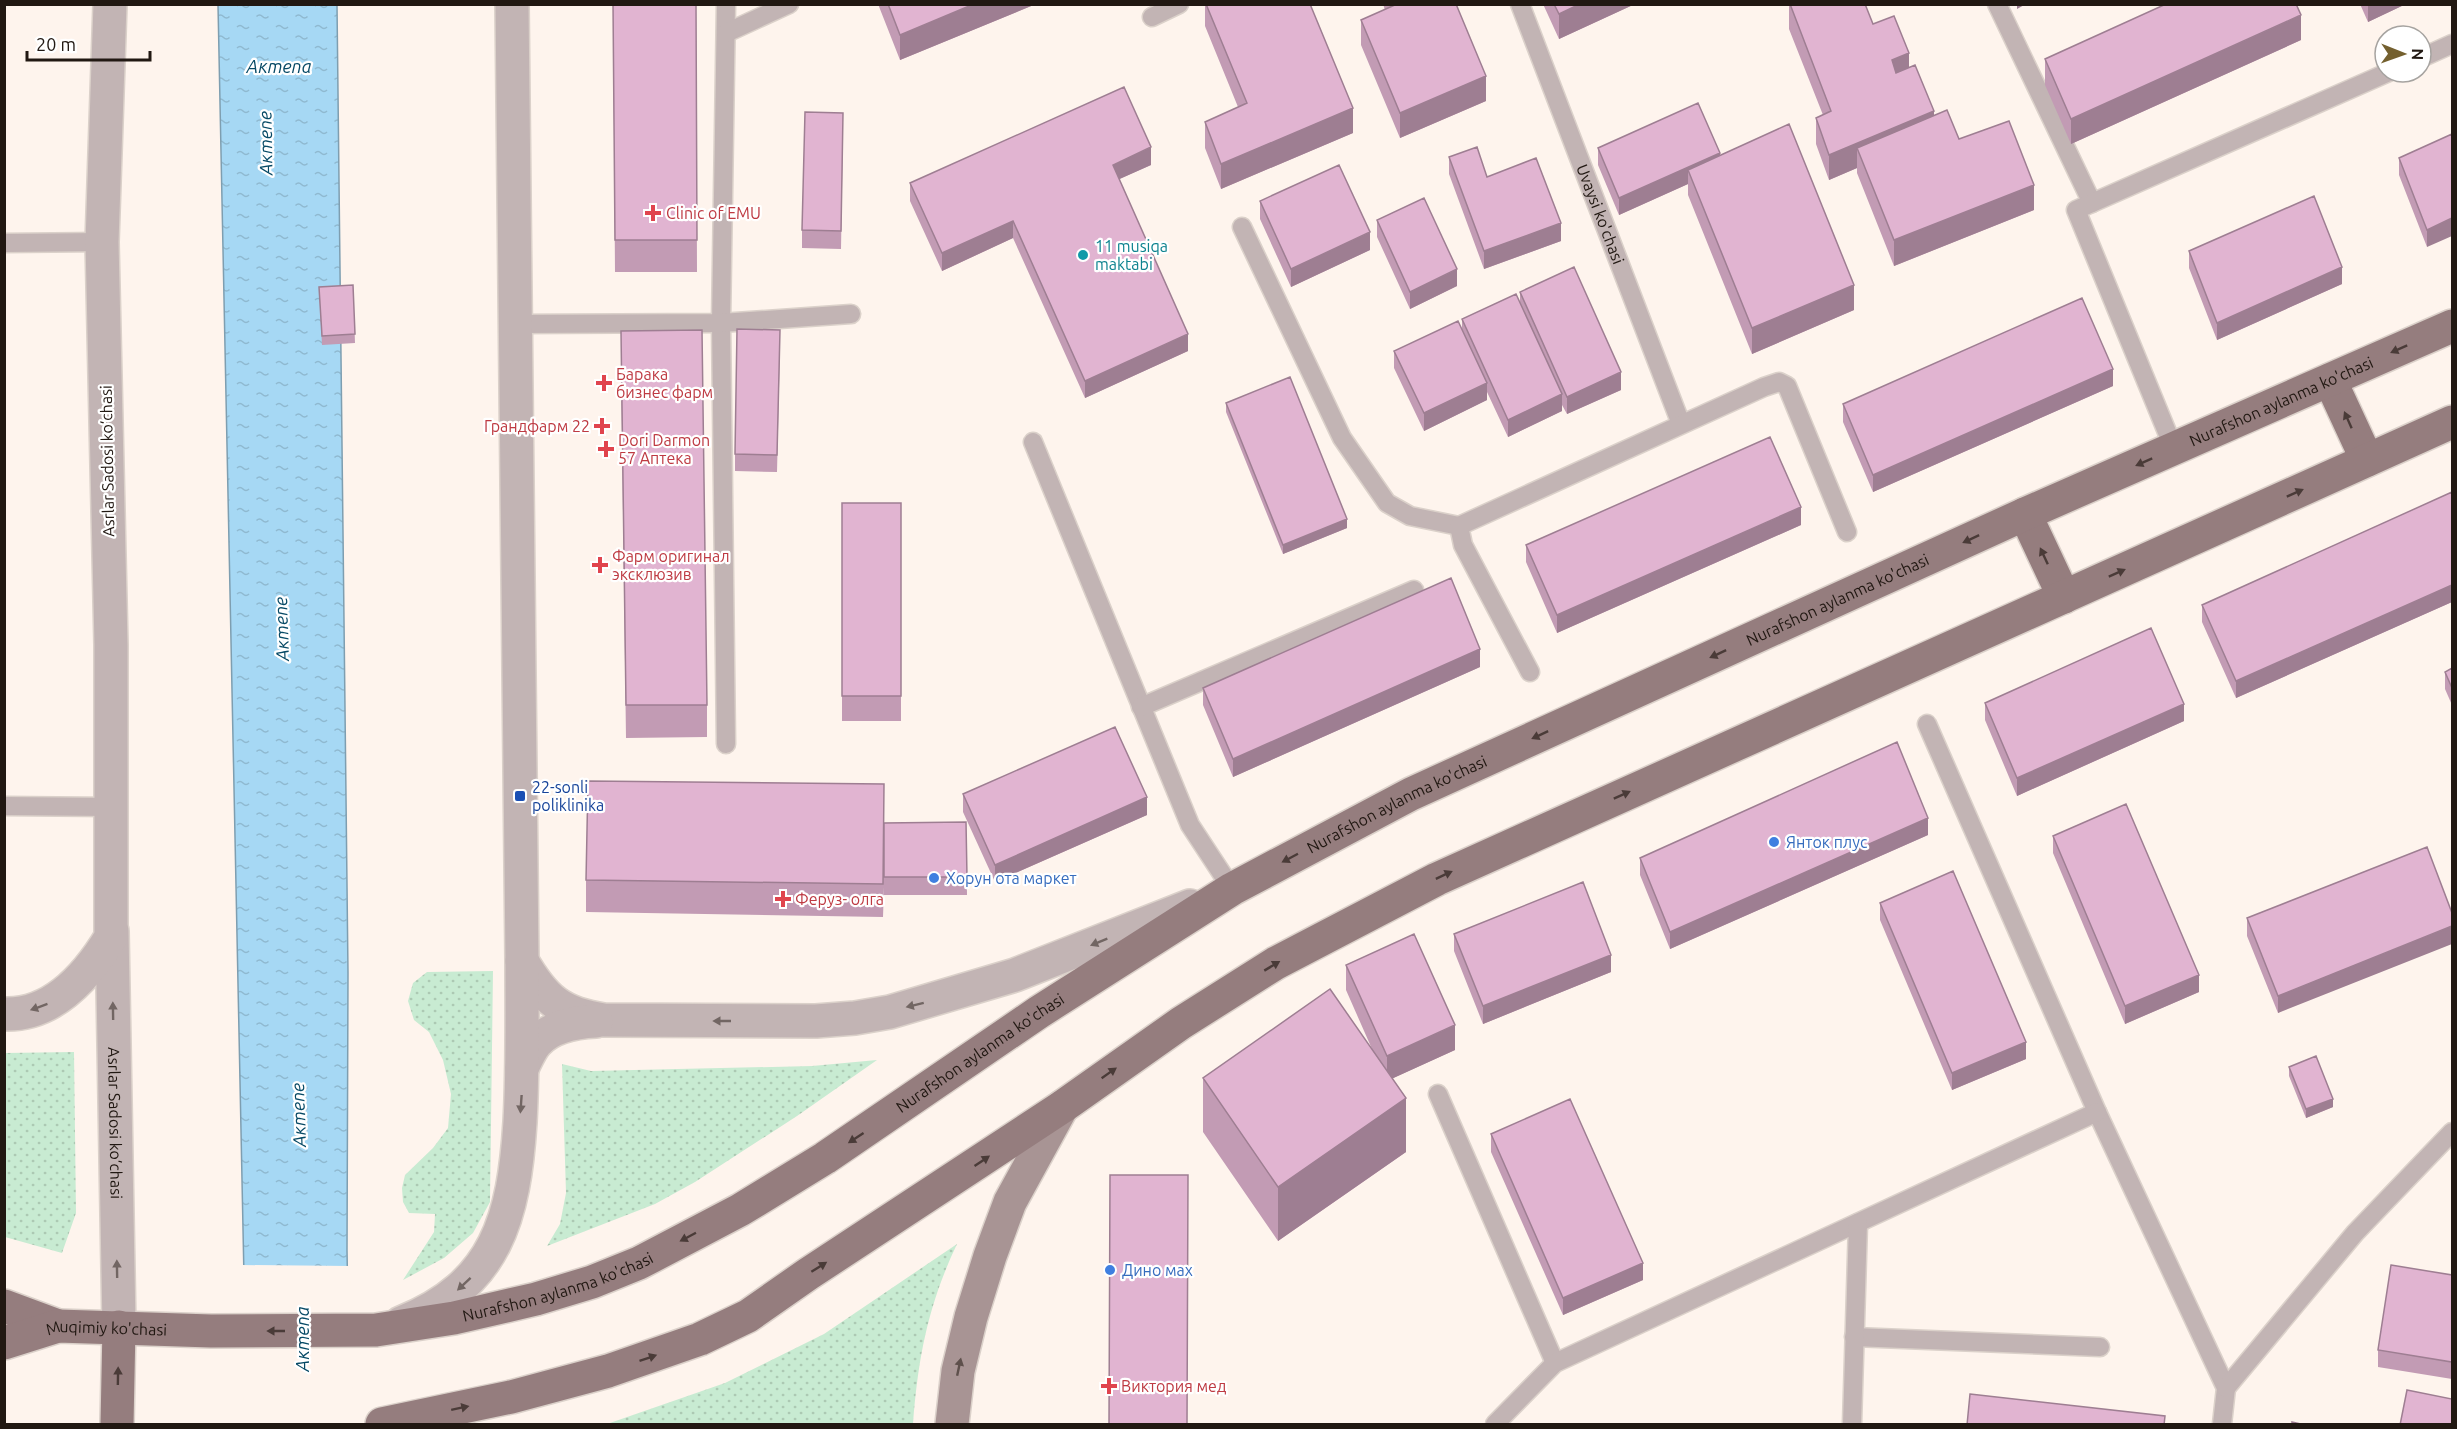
<svg xmlns="http://www.w3.org/2000/svg" width="2457" height="1429" font-family="Ubuntu,sans-serif">
<style>
.grass{fill:url(#grass-dots)}
.water{fill:url(#water-ripples);stroke:#7e9eb0;stroke-width:1.5}
.pier{fill:#fef4ed}
.lines{fill:none;stroke-linecap:round;stroke-linejoin:round}
.service-casing{stroke:#dbd1ca;stroke-width:21}
.tertiary-casing{stroke:#dbd1ca;stroke-width:36}
.secondary-casing{stroke:#dbd1ca;stroke-width:36}
.primary-casing{stroke:#dbd1ca;stroke-width:36}
.service{stroke:#c2b4b4;stroke-width:18}
.tertiary{stroke:#c2b4b4;stroke-width:33}
.secondary{stroke:#a89494;stroke-width:33}
.primary{stroke:#957d7e;stroke-width:33}
.wall{fill:#c29bb4}
.shaded-wall{fill:#9e7e92}
.building{fill:#e1b4d1;stroke:#9e7e92;stroke-width:1.5}
.oneway{fill:#4a3b38}
.oneway2{fill:#726663}
.oneway3{fill:#5e504c}
.health-dot{fill:#e0444e;stroke:#fff;stroke-width:2}
.culture-dot{fill:#0f9aa8;stroke:#fff;stroke-width:2}
.transit-dot{fill:#1a4fb4;stroke:#fff;stroke-width:2}
.shop-dot{fill:#3f7fe0;stroke:#fff;stroke-width:2}
.labels{text-anchor:middle;dominant-baseline:central;stroke-width:4.5;stroke-linejoin:round;paint-order:stroke}
.health-label{font-size:16px;fill:#be3a42;stroke:#fff;text-anchor:start}
.street-label{font-size:16px;fill:#211812;stroke:#fff}
.culture-label{font-size:16px;fill:#0d838f;stroke:#fff;text-anchor:start}
.transit-label{font-size:16px;fill:#164399;stroke:#fff;text-anchor:start}
.shop-label{font-size:16px;fill:#366cbe;stroke:#fff;text-anchor:start}
.water-label{font-size:18px;font-style:italic;fill:#074a66;stroke:#fff}
</style>
<defs>
<pattern id="grass-dots" width="8" height="8" patternUnits="userSpaceOnUse" patternTransform="scale(1.5)"><rect width="8" height="8" fill="#c8ebd2"/><path d="M2 2h.1M6 6h.1" fill="none" stroke="#acc9b3" stroke-width="1.8" stroke-linecap="round"/></pattern>
<pattern id="water-ripples" width="26" height="14" patternUnits="userSpaceOnUse" patternTransform="scale(1.5)"><rect width="26" height="14" fill="#a6d8f4"/><path d="M2 4q2-2 4 0t4 0M15 11q2-2 4 0t4 0" fill="none" stroke="#8fb9d0"/></pattern>
</defs>
<rect width="100%" height="100%" fill="#fef4ed"/>
<!-- grass -->
<path class="grass" d="M 493,971 L 490,1202 L 473,1233 L 444,1258 L 403,1280 L 434,1232 L 435,1214 L 409,1213 L 403,1202 L 402,1188 L 405,1175 L 433,1148 L 448,1128 L 451,1094 L 443,1060 L 429,1032 L 414,1020 L 408,1001 L 413,983 L 427,972 Z
M 74,1052 L 76,1213 L 62,1253 L 5,1237 L 5,1053 Z
M 877,1060 L 797,1116 L 695,1182 L 655,1204 L 547,1246 L 560,1224 L 566,1193 L 562,1064 L 591,1071 L 812,1066 Z
M 957,1244 C 928,1305 918,1358 913,1424 L 607,1424 L 725,1383 L 824,1334 Z"/>
<!-- water -->
<path class="water" d="M 218,5 L 337,5 L 348,973 L 347,1250 L 350,1424 L 247,1424 Z"/>
<!-- pier -->
<path class="pier" d="M 242,1265 L 350,1266 L 353,1424 L 244,1424 Z"/>
<g class="lines">
<defs>
<g id="service">
<path d="M 726,4 L 721,323 L 726,744"/>
<path id="s1" d="M 1520,4 L 1681,424"/>
<path d="M 1997,4 L 2092,203"/>
<path d="M 1152,17 L 1179,4"/>
<path d="M 726,33 L 789,4"/>
<path d="M 2421,58 L 2452,44"/>
<path d="M 1242,227 L 1342,438 L 1387,503 L 1410,516 L 1459,526"/>
<path d="M 4,243 L 102,242"/>
<path d="M 515,324 L 721,323 L 851,314"/>
<path d="M 1033,442 L 1190,825 L 1232,889"/>
<path d="M 2174,449 L 2076,210 L 2389,72"/>
<path d="M 1530,672 L 1463,545 L 1459,526 L 1764,387 L 1779,382 L 1787,386 L 1847,532"/>
<path d="M 1141,707 L 1414,590"/>
<path d="M 1927,724 L 2097,1112 L 2226,1388 L 2222,1424"/>
<path d="M 4,806 L 111,807"/>
<path d="M 1438,1094 L 1555,1363"/>
<path d="M 1854,1337 L 2100,1347"/>
<path d="M 2226,1388 L 2355,1233 L 2452,1132"/>
<path d="M 1495,1424 L 1555,1363 L 2097,1112"/>
<path d="M 1852,1424 L 1858,1223"/>
</g>
<g id="tertiary">
<path id="s2" d="M 112,931 L 119,1327"/>
<path d="M 522,961 C 544,999 561,1014 604,1020 L 816,1021 L 855,1018 L 890,1012 L 1015,975 L 1190,906"/>
<path d="M 4,1014 C 53,1016 88,975 111,937 L 111,645 L 102,242 L 110,4"/>
<path d="M 522,1068 C 526,1060 530,1050 536,1043 C 551,1026 575,1022 596,1021"/>
<path d="M 401,1323 C 497,1285 514,1217 520,1122 C 523,1068 522,1015 522,961 L 512,4"/>
</g>
<path id="secondary" d="M 952,1424 L 958,1371 L 971,1317 L 990,1256 L 1010,1202 L 1062,1107"/>
<g id="primary">
<path d="M 2330,380 L 2367,460"/>
<path d="M 2025,514 L 2064,597"/>
<path d="M 4,1306 L 58,1326"/>
<path id="s3" d="M 4,1343 L 58,1326 L 211,1331 L 376,1330 L 454,1318 L 536,1299 L 592,1282 L 639,1263 L 740,1210 L 825,1158 L 1039,1012 L 1232,889 L 1411,794 L 2025,514 L 2452,326"/>
<path d="M 117,1424 L 119,1327"/>
<path d="M 382,1424 L 511,1397 L 608,1371 L 700,1339 L 748,1316 L 808,1274 L 1062,1107 L 1181,1023 L 1276,963 L 1437,879 L 2452,422"/>
</g>
</defs>
<!-- service casing -->
<use href="#service" class="service-casing"/>
<!-- tertiary casing -->
<use href="#tertiary" class="tertiary-casing"/>
<!-- secondary casing -->
<use href="#secondary" class="secondary-casing"/>
<!-- primary casing -->
<use href="#primary" class="primary-casing"/>
<!-- service -->
<use href="#service" class="service"/>
<!-- tertiary -->
<use href="#tertiary" class="tertiary"/>
<!-- secondary -->
<use href="#secondary" class="secondary"/>
<!-- primary -->
<use href="#primary" class="primary"/>
</g>
<!-- wall -->
<path class="wall" d="M 613,4 L 696,4 L 697,272 L 615,272 Z
M 878,4 L 1036,4 L 900,60 Z
M 1205,4 L 1310,4 L 1353,133 L 1221,189 L 1205,148 L 1205,122 L 1238,107 L 1205,26 Z
M 1383,4 L 1456,4 L 1486,101 L 1400,138 L 1361,45 L 1361,20 L 1385,10 Z
M 1543,4 L 1635,4 L 1559,39 Z
M 1789,4 L 1873,24 L 1909,67 L 1934,116 L 2034,210 L 1894,266 L 1857,173 L 1857,168 L 1829,180 L 1816,144 L 1816,118 L 1823,115 L 1789,29 Z
M 2360,4 L 2406,4 L 2368,22 Z
M 2301,40 L 2071,144 L 2045,85 L 2045,59 Z
M 843,131 L 841,249 L 802,248 L 802,230 Z
M 2452,134 L 2427,247 L 2399,175 L 2399,158 Z
M 1598,148 L 1720,156 L 1854,310 L 1752,354 L 1688,195 L 1688,184 L 1619,215 L 1598,165 Z
M 1449,157 L 1561,241 L 1484,269 L 1449,174 Z
M 1151,165 L 1119,179 L 1188,351 L 1085,398 L 1013,238 L 942,271 L 910,201 L 910,183 Z
M 1260,201 L 1370,250 L 1291,287 L 1260,219 Z
M 1377,220 L 1457,286 L 1410,309 L 1377,237 Z
M 2189,251 L 2342,284 L 2217,340 L 2189,268 Z
M 353,285 L 355,343 L 322,345 L 319,287 Z
M 1520,292 L 1621,390 L 1567,414 L 1562,405 L 1562,411 L 1508,437 L 1487,392 L 1487,400 L 1424,431 L 1394,368 L 1394,351 L 1462,328 L 1462,319 L 1520,302 Z
M 780,347 L 777,472 L 735,471 L 735,454 Z
M 621,363 L 707,705 L 707,737 L 626,738 Z
M 2113,386 L 1873,492 L 1843,422 L 1843,404 Z
M 1226,403 L 1347,528 L 1283,554 L 1226,412 Z
M 2452,492 L 2452,602 L 2236,698 L 2202,622 L 2202,605 Z
M 842,503 L 901,503 L 901,721 L 842,721 Z
M 1801,525 L 1557,633 L 1526,562 L 1526,545 Z
M 1480,667 L 1233,777 L 1203,705 L 1203,688 Z
M 2452,668 L 2452,705 L 2445,689 L 2445,672 Z
M 1985,703 L 2184,721 L 2017,796 L 1985,720 Z
M 963,794 L 1147,815 L 995,882 L 963,812 Z
M 966,822 L 967,895 L 884,895 L 884,887 L 883,917 L 586,912 L 586,880 L 884,823 Z
M 1928,835 L 1670,949 L 1640,875 L 1640,858 Z
M 2053,836 L 2199,992 L 2125,1024 L 2053,853 Z
M 1880,903 L 2026,1059 L 1952,1090 L 1880,920 Z
M 2452,913 L 2278,1013 L 2247,936 L 2247,918 Z
M 1454,934 L 1611,972 L 1483,1024 L 1454,951 Z
M 1346,965 L 1455,1050 L 1393,1078 L 1406,1152 L 1278,1241 L 1203,1132 L 1203,1078 L 1372,1049 L 1346,990 Z
M 2289,1067 L 2333,1107 L 2306,1118 L 2289,1076 Z
M 1491,1134 L 1643,1280 L 1563,1315 L 1491,1152 Z
M 2452,1275 L 2452,1379 L 2378,1367 L 2378,1350 Z"/>
<!-- shaded-wall -->
<path class="shaded-wall" d="M 974,4 L 1036,4 L 900,60 L 900,35 Z
M 1580,4 L 1635,4 L 1559,39 L 1559,14 Z
M 2017,4 L 2026,4 L 2017,9 Z
M 2368,4 L 2406,4 L 2368,22 Z
M 2301,15 L 2301,40 L 2071,144 L 2071,119 Z
M 1909,53 L 1909,78 L 1892,86 L 1892,60 Z
M 1486,76 L 1486,101 L 1400,138 L 1400,113 Z
M 1353,108 L 1353,133 L 1221,189 L 1221,164 Z
M 1934,111 L 1934,136 L 1857,148 L 1857,168 L 1829,180 L 1829,155 Z
M 1151,147 L 1151,165 L 1113,182 L 1113,165 Z
M 1720,153 L 1720,170 L 1688,170 L 1688,184 L 1619,215 L 1619,198 Z
M 2034,185 L 2034,210 L 1894,266 L 1894,240 Z
M 2452,218 L 2452,236 L 2427,247 L 2427,230 Z
M 1013,221 L 1013,238 L 942,271 L 942,253 Z
M 1561,223 L 1561,241 L 1484,269 L 1484,251 Z
M 1370,232 L 1370,250 L 1291,287 L 1291,269 Z
M 2342,267 L 2342,284 L 2217,340 L 2217,323 Z
M 1457,269 L 1457,286 L 1410,309 L 1410,292 Z
M 1854,285 L 1854,310 L 1752,354 L 1752,328 Z
M 1188,334 L 1188,351 L 1085,398 L 1085,381 Z
M 2113,369 L 2113,386 L 1873,492 L 1873,475 Z
M 1621,372 L 1621,390 L 1567,414 L 1567,397 Z
M 1487,383 L 1487,400 L 1424,431 L 1424,413 Z
M 1562,394 L 1562,411 L 1508,437 L 1508,420 Z
M 1801,507 L 1801,525 L 1557,633 L 1557,615 Z
M 1347,519 L 1347,528 L 1283,554 L 1283,545 Z
M 2452,585 L 2452,602 L 2236,698 L 2236,681 Z
M 1480,649 L 1480,667 L 1233,777 L 1233,759 Z
M 2184,704 L 2184,721 L 2017,796 L 2017,778 Z
M 1147,797 L 1147,815 L 995,882 L 995,865 Z
M 1928,818 L 1928,835 L 1670,949 L 1670,932 Z
M 2452,926 L 2452,944 L 2278,1013 L 2278,996 Z
M 1611,955 L 1611,972 L 1483,1024 L 1483,1006 Z
M 2199,975 L 2199,992 L 2125,1024 L 2125,1006 Z
M 1455,1025 L 1455,1050 L 1387,1081 L 1387,1056 Z
M 2026,1042 L 2026,1059 L 1952,1090 L 1952,1073 Z
M 1406,1098 L 1406,1152 L 1278,1241 L 1278,1187 Z
M 2333,1099 L 2333,1107 L 2306,1118 L 2306,1109 Z
M 1643,1263 L 1643,1280 L 1563,1315 L 1563,1298 Z"/>
<!-- building -->
<path class="building" d="M 613,4 L 696,4 L 697,240 L 615,240 Z
M 888,4 L 974,4 L 900,35 Z
M 1206,4 L 1310,4 L 1353,108 L 1221,164 L 1205,122 L 1247,103 Z
M 1397,4 L 1456,4 L 1486,76 L 1400,113 L 1361,20 Z
M 1554,4 L 1580,4 L 1559,14 Z
M 1790,4 L 1865,4 L 1873,24 L 1894,16 L 1909,53 L 1892,60 L 1896,73 L 1915,65 L 1934,111 L 1829,155 L 1816,118 L 1831,111 Z
M 2166,4 L 2296,4 L 2301,15 L 2071,119 L 2045,59 Z
M 1124,87 L 1151,147 L 1113,165 L 1188,334 L 1085,381 L 1013,221 L 942,253 L 910,183 Z
M 1698,103 L 1720,153 L 1619,198 L 1598,148 Z
M 1947,110 L 1959,139 L 2009,121 L 2034,185 L 1894,240 L 1857,148 Z
M 805,112 L 843,113 L 841,231 L 802,230 Z
M 1789,124 L 1854,285 L 1752,328 L 1688,170 Z
M 2452,134 L 2452,218 L 2427,230 L 2399,158 Z
M 1477,147 L 1487,177 L 1536,158 L 1561,223 L 1484,251 L 1449,157 Z
M 1339,165 L 1370,232 L 1291,269 L 1260,201 Z
M 2314,196 L 2342,267 L 2217,323 L 2189,251 Z
M 1424,198 L 1457,269 L 1410,292 L 1377,220 Z
M 1574,267 L 1621,372 L 1567,397 L 1520,292 Z
M 353,285 L 355,334 L 322,336 L 319,287 Z
M 1516,294 L 1562,394 L 1508,420 L 1462,319 Z
M 2082,298 L 2113,369 L 1873,475 L 1843,404 Z
M 1458,321 L 1487,383 L 1424,413 L 1394,351 Z
M 737,329 L 780,330 L 777,455 L 735,454 Z
M 702,330 L 707,705 L 626,705 L 621,331 Z
M 1290,377 L 1347,519 L 1283,545 L 1226,403 Z
M 1770,437 L 1801,507 L 1557,615 L 1526,545 Z
M 2452,492 L 2452,585 L 2236,681 L 2202,605 Z
M 842,503 L 901,503 L 901,696 L 842,696 Z
M 1451,578 L 1480,649 L 1233,759 L 1203,688 Z
M 2151,628 L 2184,704 L 2017,778 L 1985,703 Z
M 2452,668 L 2452,688 L 2445,672 Z
M 1115,727 L 1147,797 L 995,865 L 963,794 Z
M 1897,742 L 1928,818 L 1670,932 L 1640,858 Z
M 588,781 L 884,784 L 883,884 L 586,880 Z
M 2126,804 L 2199,975 L 2125,1006 L 2053,836 Z
M 966,822 L 967,877 L 884,877 L 884,823 Z
M 2427,847 L 2452,913 L 2452,926 L 2278,996 L 2247,918 Z
M 1953,871 L 2026,1042 L 1952,1073 L 1880,903 Z
M 1583,882 L 1611,955 L 1483,1006 L 1454,934 Z
M 1414,934 L 1455,1025 L 1387,1056 L 1346,965 Z
M 1330,989 L 1406,1098 L 1278,1187 L 1203,1078 Z
M 2316,1056 L 2333,1099 L 2306,1109 L 2289,1067 Z
M 1570,1099 L 1643,1263 L 1563,1298 L 1491,1134 Z
M 1110,1175 L 1188,1175 L 1187,1425 L 1109,1425 Z
M 2391,1265 L 2452,1275 L 2452,1362 L 2378,1350 Z
M 2407,1390 L 2452,1399 L 2452,1425 L 2400,1425 Z
M 1970,1394 L 2165,1416 L 2164,1425 L 1967,1425 Z
M 2292,1422 L 2305,1425 L 2292,1425 Z"/>
<!-- one-way arrows -->
<defs><path id="oneway-solid" d="M-6-.8H1V-3.2L6.5 0L1 3.2V.8H-6Z" transform="scale(1.5)"/></defs>
<g class="oneway">
<use href="#oneway-solid" transform="translate(2399 349) rotate(156)"/>
<use href="#oneway-solid" transform="translate(2348 420) rotate(-114)"/>
<use href="#oneway-solid" transform="translate(2144 462) rotate(156)"/>
<use href="#oneway-solid" transform="translate(2295 493) rotate(-24)"/>
<use href="#oneway-solid" transform="translate(1971 539) rotate(155)"/>
<use href="#oneway-solid" transform="translate(2044 556) rotate(-115)"/>
<use href="#oneway-solid" transform="translate(2117 573) rotate(-24)"/>
<use href="#oneway-solid" transform="translate(1718 654) rotate(155)"/>
<use href="#oneway-solid" transform="translate(1540 735) rotate(155)"/>
<use href="#oneway-solid" transform="translate(1622 795) rotate(-24)"/>
<use href="#oneway-solid" transform="translate(1290 858) rotate(152)"/>
<use href="#oneway-solid" transform="translate(1444 875) rotate(-25)"/>
<use href="#oneway-solid" transform="translate(1272 966) rotate(-31)"/>
<use href="#oneway-solid" transform="translate(1109 1073) rotate(-35)"/>
<use href="#oneway-solid" transform="translate(856 1138) rotate(147)"/>
<use href="#oneway-solid" transform="translate(982 1161) rotate(-34)"/>
<use href="#oneway-solid" transform="translate(688 1237) rotate(152)"/>
<use href="#oneway-solid" transform="translate(819 1267) rotate(-32)"/>
<use href="#oneway-solid" transform="translate(276 1331) rotate(180)"/>
<use href="#oneway-solid" transform="translate(648 1358) rotate(-19)"/>
<use href="#oneway-solid" transform="translate(118 1376) rotate(-89)"/>
<use href="#oneway-solid" transform="translate(460 1408) rotate(-12)"/>
</g>
<g class="oneway2">
<use href="#oneway-solid" transform="translate(1099 942) rotate(158)"/>
<use href="#oneway-solid" transform="translate(915 1005) rotate(166)"/>
<use href="#oneway-solid" transform="translate(39 1007) rotate(160)"/>
<use href="#oneway-solid" transform="translate(113 1011) rotate(-91)"/>
<use href="#oneway-solid" transform="translate(722 1021) rotate(-180)"/>
<use href="#oneway-solid" transform="translate(521 1104) rotate(94)"/>
<use href="#oneway-solid" transform="translate(117 1269) rotate(-91)"/>
<use href="#oneway-solid" transform="translate(464 1284) rotate(137)"/>
</g>
<use class="oneway3" href="#oneway-solid" transform="translate(959 1367) rotate(-78)"/>
<!-- markers -->
<g class="health-dot">
<path d="M650 204h6v6h6v6h-6v6h-6v-6h-6v-6h6z"/>
<path d="M601 374h6v6h6v6h-6v6h-6v-6h-6v-6h6z"/>
<path d="M599 417h6v6h6v6h-6v6h-6v-6h-6v-6h6z"/>
<path d="M603 440h6v6h6v6h-6v6h-6v-6h-6v-6h6z"/>
<path d="M597 556h6v6h6v6h-6v6h-6v-6h-6v-6h6z"/>
<path d="M780 890h6v6h6v6h-6v6h-6v-6h-6v-6h6z"/>
<path d="M1106 1377h6v6h6v6h-6v6h-6v-6h-6v-6h6z"/>
</g>
<circle class="culture-dot" cx="1083" cy="255" r="6"/>
<rect class="transit-dot" x="514" y="790" width="12" height="12" rx="3"/>
<g class="shop-dot">
<circle cx="1774" cy="842" r="6"/>
<circle cx="934" cy="878" r="6"/>
<circle cx="1110" cy="1270" r="6"/>
</g>
<g class="labels">
<!-- health labels -->
<g class="health-label">
<text x="666" y="213">Clinic of EMU</text>
<text x="616" y="374">Барака<tspan x="616" dy="18">бизнес фарм</tspan></text>
<text x="590" y="426" text-anchor="end">Грандфарм 22</text>
<text x="618" y="440">Dori Darmon<tspan x="618" dy="18">57 Аптека</tspan></text>
<text x="612" y="556">Фарм оригинал<tspan x="612" dy="18">эксклюзив</tspan></text>
<text x="795" y="899">Феруз- олга</text>
<text x="1121" y="1386">Виктория мед</text>
</g>
<!-- street labels -->
<g class="street-label">
<text stroke="none"><textPath href="#s1" startOffset="225">Uvaysi ko'chasi</textPath></text>
<text stroke="none"><textPath href="#s3" startOffset="2506">Nurafshon aylanma ko'chasi</textPath></text>
<text transform="translate(107 461) rotate(-91)">Asrlar Sadosi ko‘chasi</text>
<text stroke="none"><textPath href="#s3" startOffset="2020">Nurafshon aylanma ko'chasi</textPath></text>
<text stroke="none"><textPath href="#s3" startOffset="1534">Nurafshon aylanma ko'chasi</textPath></text>
<text stroke="none"><textPath href="#s3" startOffset="1048">Nurafshon aylanma ko'chasi</textPath></text>
<text stroke="none"><textPath href="#s2" startOffset="192">Asrlar Sadosi ko‘chasi</textPath></text>
<text stroke="none"><textPath href="#s3" startOffset="562">Nurafshon aylanma ko'chasi</textPath></text>
<text stroke="none"><textPath href="#s3" startOffset="105">Muqimiy ko'chasi</textPath></text>
</g>
<!-- culture labels -->
<g class="culture-label">
<text x="1095" y="246">11 musiqa<tspan x="1095" dy="18">maktabi</tspan></text>
</g>
<!-- transit labels -->
<g class="transit-label">
<text x="532" y="787">22-sonli<tspan x="532" dy="18">poliklinika</tspan></text>
</g>
<!-- shop labels -->
<g class="shop-label">
<text x="1786" y="842">Янток плус</text>
<text x="946" y="878">Хорун ота маркет</text>
<text x="1122" y="1270">Дино мах</text>
</g>
<!-- water labels -->
<g class="water-label">
<text x="279" y="66">Актепа</text>
<text transform="translate(265 143) rotate(-91)">Актепе</text>
<text transform="translate(281 629) rotate(-92)">Актепе</text>
<text transform="translate(298 1115) rotate(-92)">Актепе</text>
<text transform="translate(302 1339) rotate(-90)">Актепа</text>
</g>
</g>
<!-- border -->
<rect width="2457" height="1429" fill="none" stroke="#211812" stroke-width="12"/>
<!-- north arrow -->
<g transform="translate(2403 54) rotate(91)"><circle r="28" fill="#ffffff" stroke="#a6a3a0" stroke-width="1.5"/>
<path d="M0-4.5L10 22L0 15L-10 22Z" fill="#74602f"/>
<text y="-9" font-size="16" font-weight="bold" text-anchor="middle" fill="#211812">N</text>
</g>
<!-- scale -->
<path d="M27 51v9h123v-9" fill="none" stroke="#211812" stroke-width="3"/>
<text x="36" y="51" font-size="18" fill="#211812" stroke="#ffffff" stroke-width="4.5" paint-order="stroke">20 m</text>
</svg>
